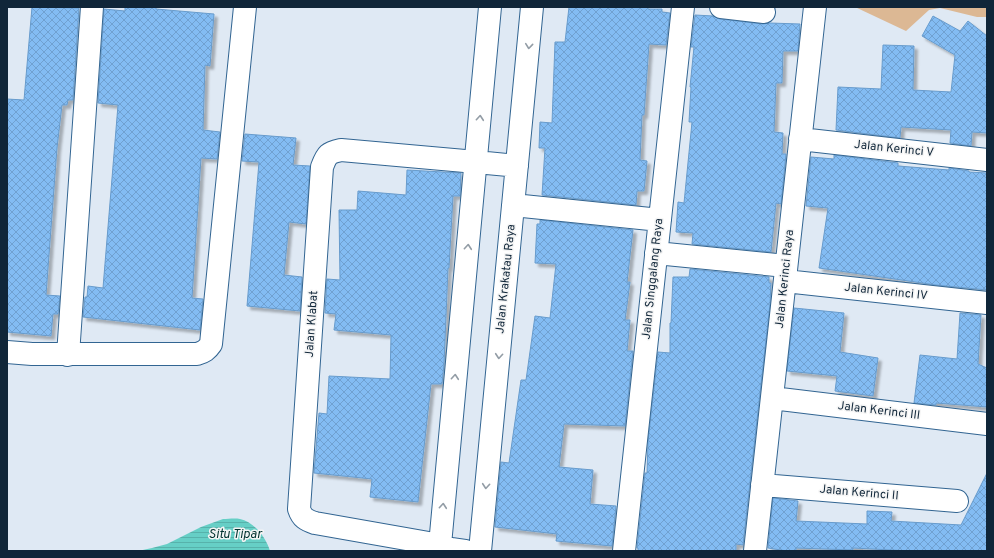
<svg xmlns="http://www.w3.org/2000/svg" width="994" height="558" font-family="Overpass,sans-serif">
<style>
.grass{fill:#dcb894}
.water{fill:url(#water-rules)}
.building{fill:url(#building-cross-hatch);stroke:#679bcc;filter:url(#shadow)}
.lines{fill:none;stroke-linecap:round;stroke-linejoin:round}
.minor-casing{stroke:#326592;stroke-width:24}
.minor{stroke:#fff;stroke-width:22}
.oneway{stroke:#939da6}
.labels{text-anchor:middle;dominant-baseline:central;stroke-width:3;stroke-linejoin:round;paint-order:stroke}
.street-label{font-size:12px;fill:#102639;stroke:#f5f5f5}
.water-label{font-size:13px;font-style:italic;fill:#00322f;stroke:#f5f5f5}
</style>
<defs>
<pattern id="water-rules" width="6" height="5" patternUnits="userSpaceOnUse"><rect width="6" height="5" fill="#66cfc6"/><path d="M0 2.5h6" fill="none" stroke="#57b2ab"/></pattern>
<pattern id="building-cross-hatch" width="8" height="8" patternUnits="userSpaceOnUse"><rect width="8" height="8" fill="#83bcf3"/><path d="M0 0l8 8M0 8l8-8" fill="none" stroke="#70a1d1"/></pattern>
<filter id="shadow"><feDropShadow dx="3.5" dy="3.5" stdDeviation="1" flood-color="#0004"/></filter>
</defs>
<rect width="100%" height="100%" fill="#dfe9f4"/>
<!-- grass -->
<path class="grass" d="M 855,7 L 987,7 L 987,17 L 977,17 L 940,8 L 929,10 L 906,31 Z"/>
<!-- water -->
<path class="water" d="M 223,519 C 228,519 235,518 240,519 C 254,522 266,537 270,551 L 138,551 L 152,548 L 167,544 L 201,527 Z"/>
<!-- building -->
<path class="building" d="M 32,7 L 79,8 L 73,100 L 68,100 L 67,105 L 62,105 L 57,148 L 46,295 L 60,296 L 58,314 L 53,314 L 51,336 L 7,332 L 7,99 L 24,100 Z
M 125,7 L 156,7 L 156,9 L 214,14 L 210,66 L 205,65 L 203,130 L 220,132 L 217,159 L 201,158 L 192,298 L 203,299 L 200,330 L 83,317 L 85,297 L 87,297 L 88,286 L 103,288 L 118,105 L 98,103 L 104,9 L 125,11 Z
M 569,7 L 648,7 L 648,9 L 662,9 L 662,12 L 670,13 L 666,45 L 649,44 L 644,115 L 642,115 L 640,160 L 647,161 L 644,191 L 637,191 L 636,205 L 542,195 L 545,148 L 539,148 L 540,122 L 552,123 L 555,42 L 565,42 Z
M 695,15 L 713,16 L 720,19 L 763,24 L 770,23 L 800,24 L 798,51 L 783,51 L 782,83 L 776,83 L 774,132 L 783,133 L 782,154 L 786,154 L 781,204 L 776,203 L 771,252 L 692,244 L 693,233 L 676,232 L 678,202 L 684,203 L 692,122 L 689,122 L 691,87 L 690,87 L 694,47 L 691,47 Z
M 933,16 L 960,31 L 968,21 L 987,36 L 987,133 L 972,132 L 971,146 L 950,143 L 951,130 L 901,127 L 900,138 L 836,130 L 838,87 L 881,89 L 883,45 L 914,46 L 913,90 L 951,92 L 955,55 L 922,36 Z
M 245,134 L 296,138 L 293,165 L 310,166 L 306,224 L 289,222 L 284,275 L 302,277 L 300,311 L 247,306 L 259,162 L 242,161 Z
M 834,155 L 898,163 L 898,166 L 949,170 L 949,168 L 969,171 L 969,172 L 987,173 L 987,290 L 936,285 L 819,268 L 828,208 L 806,206 L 811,157 L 834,159 Z
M 407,170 L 461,173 L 460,196 L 453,196 L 449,268 L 448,268 L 444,364 L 442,384 L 431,384 L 418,502 L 370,497 L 372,479 L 314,473 L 319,413 L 327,414 L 329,376 L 390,379 L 391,335 L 334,330 L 336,314 L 325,313 L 327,279 L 340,280 L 339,210 L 357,210 L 358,191 L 406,195 Z
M 540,220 L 633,230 L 627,282 L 630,282 L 625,320 L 630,320 L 627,351 L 633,351 L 625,426 L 564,424 L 559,467 L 593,470 L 590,504 L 616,506 L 612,546 L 556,541 L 557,534 L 495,527 L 501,462 L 509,463 L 521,380 L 526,380 L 535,316 L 550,318 L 556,264 L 535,263 L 537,224 L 540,224 Z
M 690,269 L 769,277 L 769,283 L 771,283 L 770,304 L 743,545 L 736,544 L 736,551 L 638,551 L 638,548 L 637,548 L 645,473 L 647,473 L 648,442 L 658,352 L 670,353 L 670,323 L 671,323 L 673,277 L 689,277 Z
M 794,308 L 844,313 L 840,352 L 878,358 L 873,396 L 835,391 L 837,376 L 787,371 Z
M 960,313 L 981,315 L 978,364 L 987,368 L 987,407 L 936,403 L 936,405 L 914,403 L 920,355 L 957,359 Z
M 987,473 L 987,551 L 910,551 L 853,548 L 853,550 L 796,548 L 796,551 L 787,551 L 768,548 L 773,498 L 798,501 L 796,521 L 867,524 L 867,511 L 892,512 L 891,521 L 961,525 Z"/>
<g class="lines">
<defs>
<path id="minor" d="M 721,7 L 764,12
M 800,139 L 987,160
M 513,205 L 660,220
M 656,253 L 786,266
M 785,281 L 987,303
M 7,352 L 32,354 L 197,354 C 204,352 207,350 211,344 L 245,7
M 68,355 L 92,7
M 772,398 L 987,424
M 762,485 L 957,501
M 440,545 L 490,7
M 465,551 L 451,549 L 440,545 L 315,523 C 306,520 302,518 299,509 L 322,167 C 327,154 328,153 341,150 L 476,162 L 517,166
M 480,551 L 532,7
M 624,551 L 683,7
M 755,551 L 815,7"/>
</defs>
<!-- minor casing -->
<use href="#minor" class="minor-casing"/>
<!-- minor -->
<use href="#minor" class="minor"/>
</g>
<!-- one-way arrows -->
<defs><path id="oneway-chevron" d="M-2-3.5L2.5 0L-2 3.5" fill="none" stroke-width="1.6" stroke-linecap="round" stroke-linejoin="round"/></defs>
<g class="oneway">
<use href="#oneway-chevron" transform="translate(529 46) rotate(96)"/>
<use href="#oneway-chevron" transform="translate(480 118) rotate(-85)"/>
<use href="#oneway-chevron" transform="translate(468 247) rotate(-85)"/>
<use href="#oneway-chevron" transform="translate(499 356) rotate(95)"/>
<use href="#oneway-chevron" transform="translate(455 377) rotate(-85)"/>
<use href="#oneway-chevron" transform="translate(486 486) rotate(95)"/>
<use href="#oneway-chevron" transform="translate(443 506) rotate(-85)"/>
</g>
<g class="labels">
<!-- street labels -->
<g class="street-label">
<text transform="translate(894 149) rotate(6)">Jalan Kerinci V</text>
<text transform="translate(506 279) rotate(-84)">Jalan Krakatau Raya</text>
<text transform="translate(653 279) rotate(-84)">Jalan Singgalang Raya</text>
<text transform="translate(785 279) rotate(-84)">Jalan Kerinci Raya</text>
<text transform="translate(886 292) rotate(6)">Jalan Kerinci IV</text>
<text transform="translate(312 324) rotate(-86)">Jalan Klabat</text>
<text transform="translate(879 411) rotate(7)">Jalan Kerinci III</text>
<text transform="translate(859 493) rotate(5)">Jalan Kerinci II</text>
</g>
<!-- water labels -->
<g class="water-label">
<text x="235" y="535">Situ Tipar</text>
</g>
</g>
<!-- border -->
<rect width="994" height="558" fill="none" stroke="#102639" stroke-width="16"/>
</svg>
